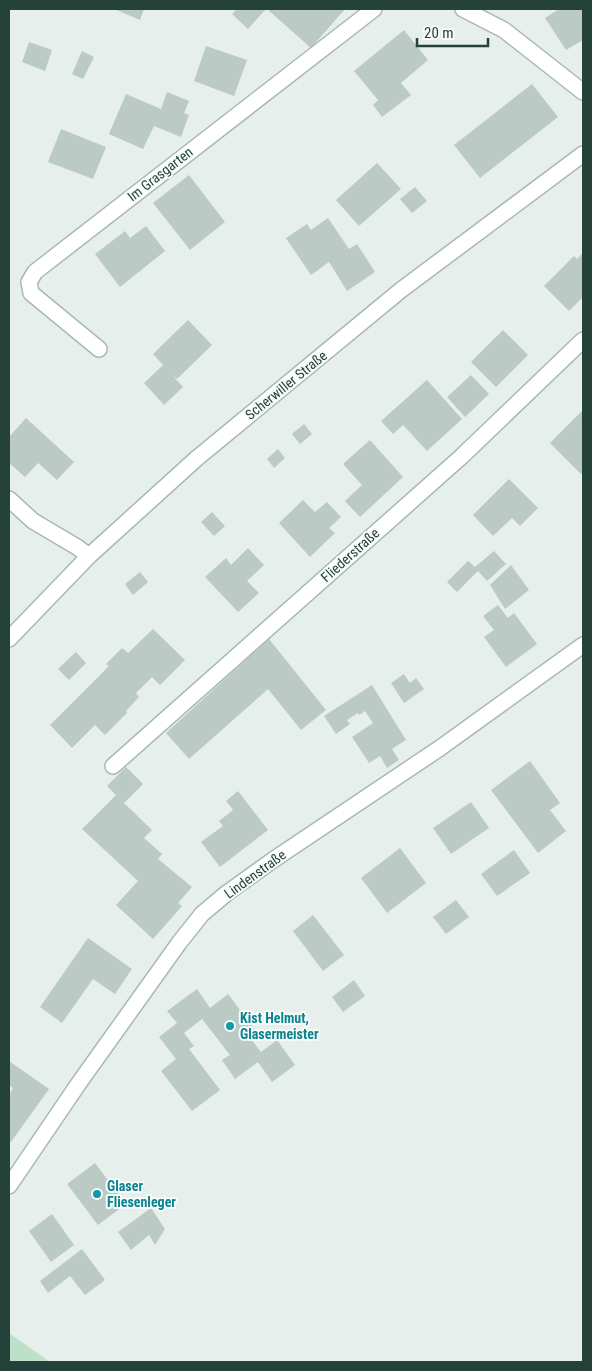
<svg xmlns="http://www.w3.org/2000/svg" width="592" height="1371" font-family="'Roboto Condensed',sans-serif">
<style>
.green{fill:#bfe0c8}
.building{fill:#bbcac4}
.lines{fill:none;stroke-linecap:round;stroke-linejoin:round}
.minor-casing{stroke:#a8b8b2;stroke-width:18}
.minor{stroke:#fff;stroke-width:15}
.culture-dot{fill:#0f9aa8;stroke:#f7fbf9;stroke-width:2}
.labels{text-anchor:middle;dominant-baseline:central;stroke-width:4;stroke-linejoin:round;paint-order:stroke}
.street-label{font-size:14px;fill:#24423a;stroke:#f7fbf9}
.culture-label{font-size:14px;font-weight:bold;fill:#0d838f;stroke:#f7fbf9;text-anchor:start}
</style>
<rect width="100%" height="100%" fill="#e6efeb"/>
<!-- green -->
<path class="green" d="M 9,1333 L 50,1362 L 9,1362 Z"/>
<!-- building -->
<path class="building" d="M 114,9 L 144,9 L 140,20 Z
M 237,9 L 266,9 L 248,29 L 232,14 Z
M 267,9 L 345,9 L 311,48 Z
M 559,9 L 583,9 L 583,40 L 566,50 L 545,18 Z
M 404,30 L 428,60 L 401,83 L 411,95 L 382,117 L 373,105 L 378,100 L 354,71 Z
M 29,42 L 52,50 L 45,71 L 22,62 Z
M 206,46 L 247,60 L 234,96 L 194,81 Z
M 82,51 L 94,57 L 83,79 L 72,74 Z
M 532,84 L 558,117 L 480,178 L 454,145 Z
M 167,92 L 189,101 L 184,113 L 189,115 L 181,137 L 154,126 L 143,149 L 109,134 L 126,94 L 161,109 Z
M 61,129 L 106,147 L 93,179 L 48,162 Z
M 377,163 L 401,189 L 359,226 L 336,200 Z
M 189,175 L 225,222 L 190,250 L 153,203 Z
M 415,187 L 427,201 L 412,213 L 400,199 Z
M 328,218 L 349,249 L 357,244 L 375,272 L 347,291 L 329,262 L 311,275 L 286,238 L 307,224 L 311,230 Z
M 146,226 L 165,251 L 120,287 L 95,254 L 125,231 L 130,238 Z
M 583,253 L 583,297 L 569,311 L 544,286 L 574,256 L 577,259 Z
M 188,320 L 212,345 L 177,379 L 171,374 L 183,387 L 164,405 L 144,383 L 163,365 L 153,354 Z
M 503,330 L 528,355 L 496,387 L 471,362 Z
M 471,375 L 489,394 L 465,417 L 447,397 Z
M 427,380 L 462,419 L 427,451 L 403,425 L 393,434 L 381,421 Z
M 583,410 L 583,472 L 581,474 L 550,443 Z
M 26,418 L 74,462 L 57,480 L 38,463 L 25,477 L 9,463 L 9,437 Z
M 304,424 L 312,434 L 300,444 L 292,434 Z
M 370,440 L 403,477 L 360,517 L 345,501 L 362,485 L 343,464 Z
M 278,449 L 285,458 L 274,468 L 267,459 Z
M 509,479 L 538,508 L 520,526 L 512,518 L 493,536 L 473,515 Z
M 303,500 L 315,512 L 327,502 L 341,517 L 329,528 L 335,533 L 310,557 L 279,523 Z
M 212,512 L 225,526 L 214,536 L 201,522 Z
M 248,548 L 264,565 L 247,581 L 259,593 L 238,612 L 205,577 L 226,558 L 231,565 Z
M 494,551 L 506,564 L 487,581 L 478,571 L 457,592 L 447,582 L 468,561 L 475,567 Z
M 511,565 L 529,590 L 505,609 L 490,585 Z
M 140,572 L 148,582 L 133,595 L 125,584 Z
M 498,605 L 508,618 L 514,613 L 537,644 L 506,667 L 484,637 L 494,630 L 483,616 Z
M 153,629 L 185,660 L 160,685 L 152,677 L 136,693 L 139,697 L 126,711 L 127,713 L 105,735 L 95,725 L 72,748 L 50,725 L 109,666 L 106,664 L 122,648 L 128,653 Z
M 269,639 L 326,710 L 301,730 L 268,689 L 189,759 L 166,733 Z
M 76,652 L 86,663 L 69,680 L 58,669 Z
M 404,674 L 410,683 L 416,678 L 424,689 L 404,703 L 391,683 Z
M 372,685 L 406,740 L 392,749 L 399,760 L 387,768 L 380,756 L 369,763 L 352,737 L 373,723 L 365,711 L 359,715 L 358,713 L 347,720 L 350,724 L 336,734 L 324,716 Z
M 530,761 L 560,803 L 550,810 L 566,831 L 538,853 L 491,790 Z
M 126,767 L 143,784 L 124,803 L 152,830 L 144,838 L 162,854 L 158,859 L 192,887 L 178,903 L 182,906 L 153,939 L 116,905 L 138,881 L 82,829 L 116,795 L 107,786 Z
M 238,791 L 268,830 L 220,867 L 201,842 L 223,826 L 219,821 L 233,810 L 226,801 Z
M 471,802 L 489,828 L 451,854 L 433,828 Z
M 400,848 L 426,883 L 387,913 L 361,878 Z
M 514,850 L 530,873 L 497,896 L 481,874 Z
M 456,900 L 469,917 L 446,934 L 433,917 Z
M 313,915 L 344,955 L 323,971 L 293,931 Z
M 88,938 L 132,969 L 115,994 L 93,979 L 62,1023 L 40,1007 Z
M 354,980 L 365,996 L 343,1012 L 332,997 Z
M 197,989 L 210,1008 L 228,994 L 258,1034 L 251,1039 L 261,1052 L 277,1040 L 295,1065 L 272,1082 L 258,1062 L 235,1079 L 222,1060 L 230,1055 L 202,1019 L 184,1033 L 194,1046 L 189,1049 L 220,1090 L 192,1111 L 161,1071 L 176,1059 L 159,1037 L 177,1023 L 167,1011 Z
M 9,1061 L 49,1089 L 11,1142 L 9,1140 L 9,1095 L 13,1088 L 9,1085 Z
M 95,1163 L 126,1204 L 98,1225 L 67,1184 Z
M 151,1208 L 165,1229 L 155,1245 L 149,1235 L 131,1250 L 118,1232 Z
M 52,1214 L 74,1245 L 51,1262 L 29,1231 Z
M 82,1249 L 105,1280 L 85,1295 L 70,1276 L 48,1293 L 40,1281 Z"/>
<g class="lines">
<defs>
<path id="minor" d="M 463,9 L 504,30 L 583,92
M 99,349 L 31,293 L 29,282 L 35,272 L 374,9
M 9,499 L 33,521 L 77,547 L 89,556
M 9,639 L 89,556 L 196,459 L 401,290 L 583,154
M 113,766 L 461,457 L 583,340
M 9,1186 L 79,1083 L 179,943 L 202,914 L 227,893 L 273,860 L 440,748 L 583,645"/>
</defs>
<!-- minor casing -->
<use href="#minor" class="minor-casing"/>
<!-- minor -->
<use href="#minor" class="minor"/>
</g>
<!-- markers -->
<g class="culture-dot">
<circle cx="230" cy="1026" r="5"/>
<circle cx="97" cy="1194" r="5"/>
</g>
<g class="labels">
<!-- street labels -->
<g class="street-label">
<text transform="translate(160 174) rotate(-38)">Im Grasgarten</text>
<text transform="translate(286 385) rotate(-39)">Scherwiller Straße</text>
<text transform="translate(350 555) rotate(-42)">Fliederstraße</text>
<text transform="translate(255 874) rotate(-36)">Lindenstraße</text>
</g>
<!-- culture labels -->
<g class="culture-label">
<text x="240" y="1018">Kist Helmut,<tspan x="240" dy="16">Glasermeister</tspan></text>
<text x="107" y="1186">Glaser<tspan x="107" dy="16">Fliesenleger</tspan></text>
</g>
</g>
<!-- border -->
<rect width="592" height="1371" fill="none" stroke="#24423a" stroke-width="20"/>
<!-- scale -->
<path d="M417 38v8h71v-8" fill="none" stroke="#24423a" stroke-width="2.5"/>
<text x="424" y="38" font-size="15" fill="#24423a" stroke="#f7fbf9" stroke-width="4" paint-order="stroke">20 m</text>
</svg>
